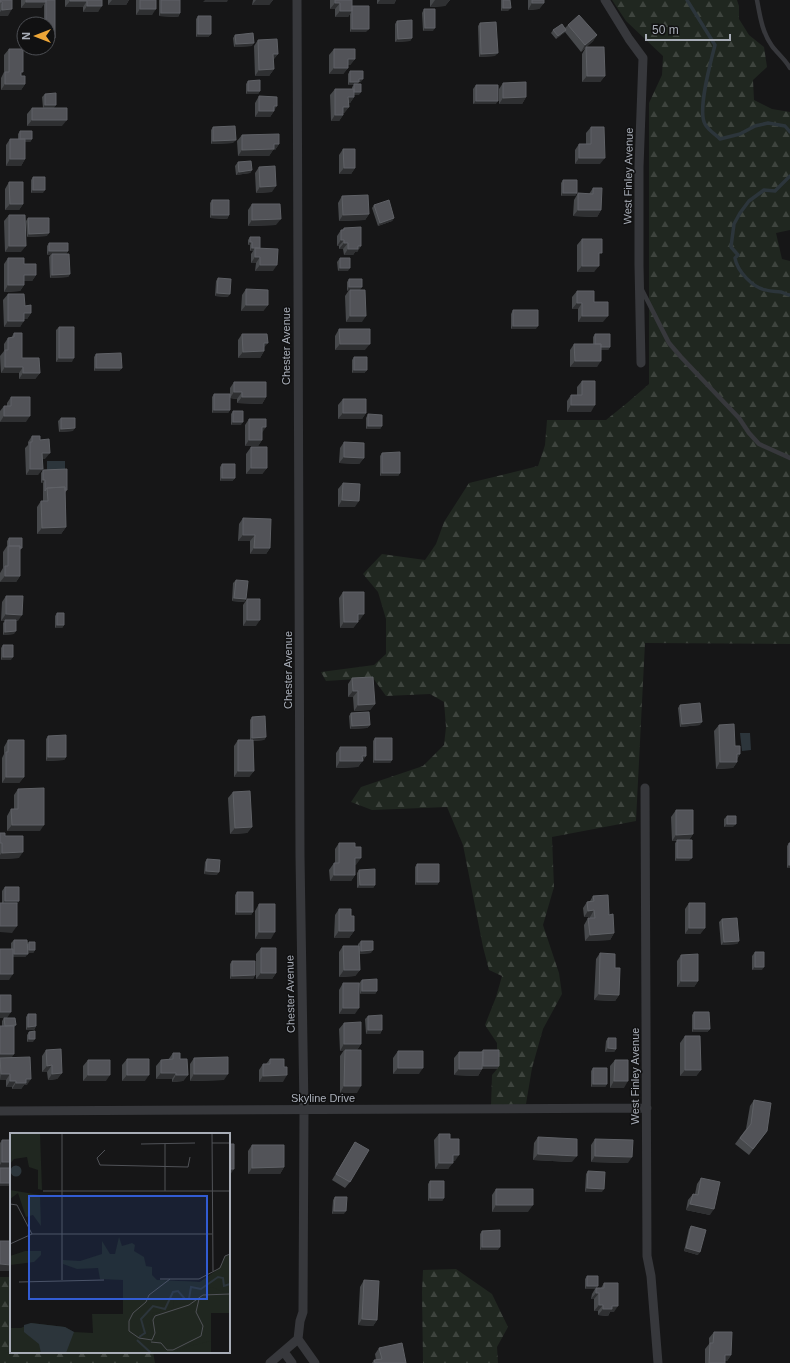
<svg xmlns="http://www.w3.org/2000/svg" width="790" height="1363" font-family="Helvetica,sans-serif">
<style>
.forest{fill:url(#forest-firs)}
.water{fill:#2c353b}
.lines{fill:none;stroke-linecap:round;stroke-linejoin:round}
.stream{stroke:#2c353b;stroke-width:3.5}
.service{stroke:#37383c;stroke-width:4.5}
.minor{stroke:#37383c;stroke-width:9}
.wall{fill:#47494c}
.shaded-wall{fill:#2f3032}
.building{fill:#525358;stroke:#5f6166}
.labels{text-anchor:middle;dominant-baseline:central;stroke-width:3;stroke-linejoin:round;paint-order:stroke}
.street-label{font-size:11px;fill:#a8adb7;stroke:#111112}
.inset-river{fill:none;stroke:#2c353b;stroke-width:2}
.inset-road{fill:none;stroke:#505257;stroke-width:1}
.view{fill:#325cd3;fill-opacity:0.15;stroke:#325cd3;stroke-width:2}
.inset-edge{fill:none;stroke:#a8adb7;stroke-width:2}
</style>
<defs>
<pattern id="forest-firs" width="22" height="20" patternUnits="userSpaceOnUse"><rect width="22" height="20" fill="#202720"/><path d="M5 1l3.5 6h-7zM16 11l3.5 6h-7z" fill="#3e443e"/></pattern>
</defs>
<rect width="100%" height="100%" fill="#161617"/>
<!-- forest -->
<path class="forest" d="M 612,0 L 737,0 L 739,6 L 739,19 L 749,35 L 764,47 L 767,67 L 753,80 L 754,100 L 772,109 L 790,112 L 790,230 L 776,233 L 782,259 L 790,261 L 790,644 L 645,643 L 636,821 L 552,837 L 554,887 L 543,925 L 559,973 L 562,994 L 543,1029 L 532,1068 L 526,1104 L 491,1106 L 492,1075 L 497,1069 L 497,1043 L 485,1025 L 496,997 L 502,976 L 489,970 L 483,947 L 463,845 L 447,807 L 372,810 L 351,802 L 361,787 L 423,766 L 444,745 L 446,727 L 444,702 L 430,694 L 386,696 L 373,678 L 326,681 L 321,672 L 374,665 L 386,654 L 386,619 L 378,592 L 363,574 L 382,554 L 425,560 L 436,544 L 444,522 L 469,483 L 538,466 L 545,445 L 547,420 L 606,420 L 627,403 L 649,384 L 649,103 L 662,75 L 663,56 L 626,21 Z
M 456,1269 L 492,1294 L 508,1327 L 497,1347 L 498,1363 L 423,1363 L 422,1292 L 423,1270 Z
M 0,1277 L 11,1277 L 11,1352 L 153,1352 L 155,1363 L 0,1363 Z"/>
<!-- water -->
<path class="water" d="M 47,461 L 65,461 L 65,470 L 47,470 Z
M 740,733 L 750,733 L 751,750 L 742,751 Z"/>
<g class="lines">
<!-- stream -->
<path class="stream" d="M 687,0 L 715,45 C 711,61 697,110 705,124 C 708,130 715,134 720,139 L 740,134 L 755,126 L 768,123 L 785,126 L 790,132
M 790,176 L 775,191 L 764,190 L 749,201 L 740,213 L 734,224 L 731,247 L 738,255 L 735,258 C 737,271 753,288 766,290 C 771,292 776,291 781,292 C 785,293 786,295 790,295"/>
<!-- service -->
<path class="service" d="M 757,0 C 760,16 762,32 772,46 C 777,53 785,59 790,68
M 642,290 L 669,343 L 681,357 L 739,418 L 749,433 L 759,444 L 790,458"/>
<!-- minor -->
<path class="minor" d="M 297,0 L 300,856 L 304,1110 L 303,1312 L 300,1321 L 298,1339
M 605,0 L 629,39 L 643,58 L 639,167 L 639,265 L 641,363
M 645,788 L 647,1256 L 651,1276 L 658,1363
M 0,1111 L 647,1108
M 298,1339 L 315,1363
M 284,1352 L 292,1363
M 270,1363 L 298,1339"/>
</g>
<!-- wall -->
<path class="wall" d="M 0,0 L 8,16 L 0,16 Z
M 21,0 L 46,0 L 46,1 L 46,0 L 55,38 L 53,41 L 48,41 L 48,24 L 34,24 L 36,20 L 44,20 L 44,4 L 41,8 L 21,8 Z
M 65,0 L 102,0 L 98,12 L 83,12 L 83,7 L 65,7 Z
M 108,0 L 129,0 L 126,5 L 108,5 Z
M 136,0 L 156,0 L 152,15 L 136,15 Z
M 159,0 L 180,0 L 180,13 L 178,17 L 159,16 Z
M 253,0 L 273,0 L 269,5 L 252,5 Z
M 330,0 L 352,0 L 352,6 L 366,32 L 350,32 L 350,14 L 348,17 L 335,17 L 335,9 L 330,9 Z
M 377,0 L 396,0 L 394,4 L 377,4 Z
M 430,0 L 450,0 L 445,6 L 430,7 Z
M 501,0 L 510,0 L 508,11 L 501,11 Z
M 528,0 L 544,0 L 544,3 L 539,9 L 528,10 Z
M 424,9 L 433,31 L 423,31 L 422,13 Z
M 198,16 L 211,34 L 208,37 L 196,37 L 196,19 Z
M 397,21 L 412,38 L 410,41 L 395,42 L 395,24 Z
M 480,23 L 495,56 L 479,57 L 478,26 Z
M 568,25 L 597,35 L 593,41 L 581,52 L 565,32 L 556,39 L 551,33 L 553,30 L 565,28 Z
M 235,35 L 252,46 L 234,47 L 233,38 Z
M 258,40 L 278,54 L 273,60 L 274,69 L 269,76 L 255,76 L 254,46 Z
M 586,47 L 605,76 L 600,82 L 582,82 L 582,54 Z
M 9,49 L 25,84 L 21,90 L 1,90 L 1,78 L 4,72 L 4,55 Z
M 334,49 L 355,59 L 350,65 L 348,65 L 348,68 L 343,74 L 329,74 L 329,55 Z
M 350,71 L 361,82 L 358,82 L 357,84 L 359,95 L 354,95 L 354,97 L 350,103 L 349,103 L 349,107 L 344,113 L 343,113 L 343,115 L 339,121 L 331,121 L 330,95 L 335,89 L 352,89 L 352,87 L 354,85 L 348,85 L 348,74 Z
M 248,81 L 260,91 L 258,94 L 246,94 L 246,84 Z
M 503,83 L 526,97 L 522,104 L 499,104 L 499,89 Z
M 476,85 L 496,104 L 473,104 L 473,89 Z
M 45,94 L 54,108 L 62,126 L 27,126 L 27,114 L 32,108 L 43,108 L 42,97 Z
M 259,96 L 274,110 L 274,111 L 270,117 L 255,117 L 255,103 Z
M 213,127 L 233,143 L 211,144 L 211,130 Z
M 591,127 L 600,164 L 575,164 L 575,150 L 579,144 L 586,144 L 586,133 Z
M 20,131 L 32,139 L 30,142 L 25,142 L 25,159 L 21,166 L 6,166 L 6,145 L 10,139 L 18,139 L 18,134 Z
M 242,135 L 279,144 L 275,150 L 273,150 L 269,156 L 238,156 L 237,141 Z
M 343,149 L 355,168 L 351,174 L 339,174 L 339,155 Z
M 238,162 L 252,170 L 250,173 L 236,175 L 235,166 Z
M 259,167 L 272,192 L 256,193 L 255,173 Z
M 33,177 L 43,193 L 31,193 L 31,180 Z
M 563,180 L 577,193 L 575,196 L 561,196 L 561,183 Z
M 9,182 L 23,204 L 19,210 L 5,210 L 5,189 Z
M 593,188 L 601,210 L 597,217 L 573,216 L 574,200 L 578,193 L 589,194 Z
M 342,196 L 369,214 L 365,220 L 339,221 L 338,203 Z
M 212,200 L 229,215 L 227,219 L 210,218 L 210,203 Z
M 252,204 L 276,225 L 248,226 L 248,210 Z
M 374,205 L 394,218 L 392,221 L 378,226 L 372,208 Z
M 9,215 L 21,252 L 5,252 L 4,221 Z
M 28,218 L 47,236 L 27,237 L 26,221 Z
M 344,228 L 361,246 L 357,252 L 355,252 L 353,255 L 344,255 L 343,249 L 339,249 L 339,246 L 337,246 L 337,236 L 341,230 L 342,230 Z
M 250,237 L 260,248 L 273,271 L 255,271 L 256,263 L 251,263 L 251,254 L 253,251 L 250,251 L 250,245 L 248,245 L 248,240 Z
M 582,239 L 599,257 L 594,272 L 577,272 L 577,245 Z
M 49,243 L 68,251 L 66,254 L 70,274 L 68,277 L 50,278 L 49,257 L 51,254 L 47,255 L 47,246 Z
M 8,258 L 24,264 L 36,275 L 32,281 L 24,281 L 24,285 L 20,291 L 4,292 L 4,264 Z
M 340,258 L 348,271 L 338,271 L 337,262 Z
M 218,278 L 228,297 L 215,296 L 216,281 Z
M 349,279 L 360,290 L 362,322 L 346,322 L 345,296 L 349,290 L 347,291 L 347,282 Z
M 246,289 L 268,305 L 263,311 L 241,311 L 242,295 Z
M 577,291 L 594,302 L 603,322 L 578,322 L 578,309 L 572,309 L 572,297 Z
M 8,294 L 25,306 L 31,313 L 27,319 L 24,319 L 20,327 L 4,327 L 3,300 Z
M 513,310 L 536,329 L 511,329 L 511,314 Z
M 59,327 L 72,362 L 56,362 L 56,330 Z
M 339,329 L 365,350 L 335,350 L 335,336 Z
M 14,333 L 22,358 L 40,373 L 35,379 L 19,379 L 19,373 L 1,373 L 0,356 L 4,351 L 4,344 L 8,338 L 11,338 Z
M 242,334 L 264,351 L 260,358 L 238,358 L 238,340 Z
M 595,334 L 610,347 L 608,350 L 601,350 L 597,367 L 570,367 L 570,350 L 574,344 L 593,344 L 593,337 Z
M 96,354 L 122,368 L 119,371 L 94,371 L 94,357 Z
M 354,357 L 367,370 L 364,373 L 352,373 L 352,360 Z
M 582,381 L 591,412 L 567,412 L 567,401 L 571,395 L 577,395 L 577,387 Z
M 234,382 L 266,397 L 262,404 L 237,403 L 237,399 L 230,398 L 230,410 L 228,413 L 212,413 L 212,397 L 214,394 L 230,394 L 230,388 Z
M 11,397 L 26,422 L 0,422 L 0,411 L 4,406 L 7,406 L 7,403 Z
M 343,399 L 366,413 L 362,419 L 338,419 L 338,405 Z
M 233,411 L 241,425 L 231,425 L 231,414 Z
M 368,414 L 382,426 L 380,429 L 366,429 L 366,418 Z
M 61,418 L 73,431 L 59,432 L 58,421 Z
M 249,419 L 262,433 L 262,440 L 258,446 L 245,446 L 245,425 Z
M 32,436 L 40,440 L 45,459 L 42,459 L 38,475 L 26,475 L 25,448 L 28,445 L 28,442 Z
M 344,442 L 364,458 L 359,464 L 339,463 L 340,448 Z
M 251,447 L 267,468 L 262,474 L 246,474 L 246,454 Z
M 382,453 L 400,473 L 398,476 L 380,476 L 380,456 Z
M 222,464 L 235,478 L 232,481 L 220,481 L 220,467 Z
M 43,470 L 67,490 L 65,493 L 66,527 L 61,534 L 37,534 L 37,507 L 41,501 L 43,501 L 43,483 L 41,483 L 41,473 Z
M 343,483 L 355,507 L 338,507 L 338,489 Z
M 243,518 L 270,548 L 266,554 L 250,554 L 250,541 L 238,541 L 239,524 Z
M 9,538 L 22,548 L 20,550 L 20,576 L 16,582 L 0,582 L 0,573 L 3,568 L 3,552 L 7,546 L 7,541 Z
M 236,580 L 246,599 L 244,602 L 232,601 L 233,583 Z
M 343,592 L 360,620 L 358,620 L 358,622 L 353,628 L 340,628 L 339,598 Z
M 6,596 L 18,621 L 16,621 L 14,634 L 3,635 L 3,623 L 5,621 L 1,621 L 2,602 Z
M 247,599 L 256,626 L 243,626 L 243,605 Z
M 57,613 L 64,625 L 62,628 L 55,628 L 55,616 Z
M 3,645 L 11,660 L 1,660 L 1,648 Z
M 352,678 L 375,704 L 370,710 L 354,711 L 353,697 L 348,697 L 348,684 Z
M 680,705 L 700,725 L 680,727 L 678,708 Z
M 351,713 L 370,725 L 367,728 L 350,729 L 349,716 Z
M 252,717 L 266,737 L 264,740 L 253,741 L 254,771 L 249,777 L 234,777 L 234,746 L 238,740 L 250,740 L 250,720 Z
M 719,725 L 735,746 L 740,754 L 737,759 L 737,762 L 733,768 L 716,769 L 714,731 Z
M 48,736 L 66,757 L 64,760 L 46,761 L 46,739 Z
M 375,738 L 392,760 L 390,763 L 373,763 L 373,741 Z
M 8,740 L 24,777 L 19,783 L 2,783 L 2,758 L 4,754 L 4,747 Z
M 340,747 L 366,756 L 358,767 L 336,768 L 336,753 Z
M 18,789 L 40,831 L 7,831 L 7,816 L 11,809 L 14,809 L 14,795 Z
M 233,792 L 252,827 L 247,833 L 230,834 L 228,798 Z
M 676,810 L 693,834 L 689,840 L 689,861 L 675,861 L 675,843 L 677,841 L 672,841 L 671,817 Z
M 727,816 L 733,827 L 724,827 L 724,819 Z
M 0,833 L 5,836 L 19,858 L 0,859 Z
M 339,843 L 355,847 L 356,865 L 355,865 L 355,875 L 351,881 L 330,881 L 329,870 L 334,863 L 335,863 L 335,849 Z
M 789,843 L 790,868 L 787,868 L 787,846 Z
M 207,859 L 217,875 L 204,874 L 205,862 Z
M 417,864 L 439,882 L 437,885 L 415,885 L 415,867 Z
M 359,870 L 375,885 L 373,888 L 357,888 L 357,873 Z
M 5,887 L 19,901 L 17,904 L 12,933 L 2,903 L 2,891 Z
M 237,892 L 253,912 L 251,915 L 235,915 L 235,895 Z
M 593,896 L 609,915 L 614,933 L 610,940 L 585,941 L 584,925 L 588,918 L 590,918 L 590,917 L 584,917 L 583,908 L 587,902 L 590,901 Z
M 689,903 L 705,928 L 700,934 L 685,934 L 685,909 Z
M 259,904 L 271,939 L 255,939 L 255,911 Z
M 339,909 L 351,916 L 354,931 L 349,938 L 334,938 L 335,915 Z
M 722,919 L 739,941 L 737,944 L 721,945 L 719,922 Z
M 14,940 L 28,944 L 29,942 L 35,950 L 33,953 L 28,953 L 25,957 L 13,957 L 9,980 L 0,980 L 0,949 L 11,949 L 11,943 Z
M 361,941 L 371,953 L 359,954 L 360,970 L 355,976 L 339,977 L 339,952 L 343,946 L 358,946 L 358,944 Z
M 261,948 L 276,973 L 272,979 L 256,979 L 256,954 Z
M 755,952 L 762,970 L 752,970 L 752,956 Z
M 600,953 L 619,995 L 615,1001 L 594,1000 L 596,959 Z
M 681,955 L 698,981 L 694,987 L 677,987 L 677,961 Z
M 232,961 L 255,975 L 253,979 L 230,979 L 230,964 Z
M 362,980 L 377,991 L 375,994 L 360,994 L 359,983 Z
M 343,983 L 355,1014 L 339,1014 L 339,990 Z
M 694,1012 L 710,1029 L 707,1032 L 692,1032 L 692,1015 Z
M 28,1014 L 36,1026 L 34,1030 L 26,1030 L 26,1017 Z
M 368,1016 L 382,1030 L 380,1034 L 366,1034 L 365,1019 Z
M 0,1018 L 7,1018 L 16,1025 L 14,1027 L 12,1058 L 27,1085 L 24,1085 L 21,1089 L 12,1089 L 12,1087 L 6,1087 L 6,1080 L 0,1080 L 0,1026 L 2,1026 L 2,1021 L 4,1018 Z
M 344,1023 L 361,1044 L 357,1050 L 357,1093 L 340,1093 L 340,1056 L 344,1050 L 340,1051 L 339,1029 Z
M 29,1032 L 33,1042 L 27,1042 L 27,1035 Z
M 685,1036 L 701,1070 L 696,1076 L 680,1076 L 680,1043 Z
M 608,1038 L 616,1049 L 614,1052 L 605,1052 L 606,1041 Z
M 46,1050 L 62,1073 L 57,1079 L 48,1080 L 47,1072 L 42,1072 L 42,1056 Z
M 483,1050 L 499,1066 L 497,1069 L 482,1069 L 478,1076 L 454,1075 L 454,1058 L 459,1052 L 481,1052 Z
M 398,1051 L 419,1074 L 393,1074 L 393,1058 Z
M 173,1053 L 180,1059 L 188,1075 L 183,1081 L 172,1082 L 172,1079 L 156,1079 L 156,1066 L 161,1060 L 168,1060 Z
M 194,1058 L 224,1080 L 190,1081 L 190,1064 Z
M 127,1059 L 145,1081 L 122,1081 L 122,1065 Z
M 270,1059 L 283,1082 L 259,1082 L 259,1070 L 263,1064 L 266,1064 Z
M 88,1060 L 106,1081 L 83,1081 L 83,1066 Z
M 615,1060 L 624,1088 L 610,1088 L 610,1066 Z
M 593,1068 L 607,1084 L 605,1087 L 591,1087 L 591,1071 Z
M 754,1100 L 767,1131 L 749,1155 L 735,1144 L 746,1129 L 750,1106 Z
M 439,1134 L 450,1139 L 455,1161 L 453,1161 L 448,1169 L 435,1169 L 434,1140 Z
M 538,1137 L 572,1162 L 533,1160 L 534,1143 Z
M 595,1139 L 628,1163 L 591,1162 L 591,1145 Z
M 2,1140 L 11,1186 L 0,1186 L 0,1143 Z
M 355,1142 L 350,1182 L 345,1188 L 332,1180 Z
M 252,1145 L 284,1167 L 280,1174 L 248,1174 L 248,1151 Z
M 588,1171 L 602,1192 L 585,1192 L 586,1174 Z
M 701,1178 L 710,1215 L 686,1210 L 688,1200 L 693,1194 L 695,1194 L 697,1184 Z
M 430,1181 L 444,1198 L 442,1201 L 428,1201 L 428,1184 Z
M 496,1189 L 528,1212 L 492,1212 L 492,1195 Z
M 335,1197 L 344,1214 L 332,1214 L 333,1200 Z
M 691,1226 L 698,1255 L 684,1251 L 689,1229 Z
M 482,1231 L 498,1250 L 480,1250 L 480,1234 Z
M 587,1276 L 597,1288 L 601,1288 L 604,1283 L 614,1312 L 610,1312 L 608,1316 L 598,1315 L 598,1311 L 594,1311 L 594,1299 L 591,1299 L 592,1294 L 595,1289 L 585,1289 L 585,1279 Z
M 364,1280 L 377,1320 L 373,1326 L 358,1325 L 360,1287 Z
M 714,1332 L 731,1355 L 727,1361 L 725,1361 L 725,1363 L 705,1363 L 705,1349 L 709,1344 L 709,1338 Z
M 379,1348 L 406,1363 L 372,1363 L 374,1360 L 376,1360 L 375,1354 Z"/>
<!-- shaded-wall -->
<path class="shaded-wall" d="M 112,0 L 129,0 L 126,5 L 108,5 Z
M 205,0 L 228,0 L 227,2 L 203,2 Z
M 256,0 L 273,0 L 269,5 L 252,5 Z
M 380,0 L 396,0 L 394,4 L 377,4 Z
M 435,0 L 450,0 L 445,6 L 430,7 Z
M 70,1 L 87,1 L 83,7 L 65,7 Z
M 26,2 L 46,2 L 41,8 L 21,8 Z
M 335,3 L 340,3 L 335,9 L 330,9 Z
M 532,3 L 544,3 L 539,9 L 528,10 Z
M 87,6 L 102,6 L 98,12 L 83,12 Z
M 503,8 L 511,8 L 508,11 L 501,11 Z
M 12,9 L 8,16 L 0,16 L 0,12 L 2,10 Z
M 140,9 L 156,9 L 152,15 L 136,15 Z
M 340,11 L 352,11 L 348,17 L 335,17 Z
M 161,13 L 180,13 L 178,17 L 159,16 Z
M 425,28 L 435,28 L 433,31 L 423,31 Z
M 352,29 L 369,29 L 366,32 L 350,32 Z
M 566,30 L 564,33 L 556,39 L 558,36 Z
M 198,34 L 211,34 L 208,37 L 196,37 Z
M 597,35 L 593,41 L 581,52 L 585,45 Z
M 48,38 L 55,38 L 53,41 L 48,41 Z
M 412,38 L 410,41 L 395,42 L 398,39 Z
M 254,43 L 252,46 L 234,47 L 236,44 Z
M 498,53 L 495,56 L 479,57 L 481,54 Z
M 273,54 L 278,54 L 273,60 Z
M 348,59 L 355,59 L 350,65 L 343,65 Z
M 334,68 L 348,68 L 343,74 L 329,74 Z
M 274,69 L 269,76 L 255,76 L 259,70 Z
M 587,76 L 605,76 L 600,82 L 582,82 Z
M 359,79 L 363,79 L 361,82 L 358,82 L 357,85 L 348,85 L 350,82 Z
M 5,84 L 25,84 L 21,90 L 1,90 Z
M 248,91 L 260,91 L 258,94 L 246,94 Z
M 354,92 L 361,92 L 359,95 L 352,95 Z
M 348,97 L 354,97 L 350,103 L 344,103 Z
M 526,97 L 522,104 L 499,104 L 503,98 Z
M 476,101 L 498,101 L 496,104 L 473,104 Z
M 45,105 L 56,105 L 54,108 L 43,108 Z
M 274,106 L 277,106 L 270,117 L 255,117 L 259,111 Z
M 343,107 L 349,107 L 344,113 L 339,113 Z
M 335,115 L 343,115 L 339,121 L 331,121 Z
M 32,120 L 67,120 L 62,126 L 27,126 Z
M 20,139 L 32,139 L 30,142 L 18,142 Z
M 236,140 L 233,143 L 211,144 L 213,141 Z
M 274,144 L 279,144 L 275,150 L 273,150 L 269,156 L 238,156 L 242,150 Z
M 579,158 L 605,158 L 600,164 L 575,164 Z
M 10,159 L 25,159 L 21,166 L 6,166 Z
M 344,168 L 355,168 L 351,174 L 339,174 Z
M 252,170 L 250,173 L 236,175 L 239,172 Z
M 276,186 L 272,192 L 256,193 L 260,187 Z
M 33,190 L 45,190 L 43,193 L 31,193 Z
M 563,193 L 577,193 L 575,196 L 561,196 Z
M 10,204 L 23,204 L 19,210 L 5,210 Z
M 578,210 L 601,210 L 597,217 L 573,216 Z
M 369,214 L 365,220 L 339,221 L 343,215 Z
M 212,215 L 229,215 L 227,219 L 210,218 Z
M 394,218 L 392,221 L 378,226 L 380,223 Z
M 281,219 L 276,225 L 248,226 L 252,220 Z
M 49,233 L 47,236 L 27,237 L 29,234 Z
M 341,240 L 344,240 L 339,246 L 337,246 Z
M 250,242 L 252,242 L 250,245 L 248,245 Z
M 344,243 L 348,243 L 343,249 L 339,249 Z
M 9,246 L 26,246 L 21,252 L 5,252 Z
M 358,246 L 361,246 L 357,252 L 355,252 L 353,255 L 344,255 L 348,249 Z
M 252,248 L 255,248 L 253,251 L 250,251 Z
M 49,251 L 68,251 L 66,254 L 47,255 Z
M 255,257 L 260,257 L 256,263 L 251,263 Z
M 260,265 L 277,265 L 273,271 L 255,271 Z
M 582,266 L 599,266 L 594,272 L 577,272 Z
M 340,268 L 350,268 L 348,271 L 338,271 Z
M 70,274 L 68,277 L 50,278 L 52,275 Z
M 24,275 L 36,275 L 32,281 L 19,281 Z
M 8,285 L 24,285 L 20,291 L 4,292 Z
M 349,287 L 362,287 L 360,290 L 347,291 Z
M 217,293 L 230,294 L 228,297 L 215,296 Z
M 577,303 L 582,303 L 578,309 L 572,309 Z
M 246,305 L 268,305 L 263,311 L 241,311 Z
M 24,313 L 31,313 L 27,319 L 20,319 Z
M 350,316 L 366,316 L 362,322 L 346,322 Z
M 582,316 L 608,316 L 603,322 L 578,322 Z
M 8,321 L 24,321 L 20,327 L 4,327 Z
M 513,326 L 538,326 L 536,329 L 511,329 Z
M 264,343 L 268,343 L 263,349 Z
M 340,344 L 370,344 L 365,350 L 335,350 Z
M 595,347 L 610,347 L 608,350 L 593,350 Z
M 264,351 L 260,358 L 238,358 L 243,352 Z
M 59,358 L 74,358 L 72,362 L 56,362 Z
M 575,361 L 601,361 L 597,367 L 570,367 Z
M 5,367 L 23,367 L 19,373 L 1,373 Z
M 96,368 L 122,368 L 119,371 L 94,371 Z
M 354,370 L 367,370 L 364,373 L 352,373 Z
M 23,373 L 40,373 L 35,379 L 19,379 Z
M 234,392 L 242,392 L 237,399 L 230,398 Z
M 242,397 L 266,397 L 262,404 L 237,403 Z
M 571,405 L 595,405 L 591,412 L 567,412 Z
M 214,410 L 230,410 L 228,413 L 212,413 Z
M 343,413 L 366,413 L 362,419 L 338,419 Z
M 4,416 L 30,416 L 26,422 L 0,422 Z
M 233,422 L 243,422 L 241,425 L 231,425 Z
M 368,426 L 382,426 L 380,429 L 366,429 Z
M 262,427 L 266,427 L 262,433 Z
M 75,428 L 73,431 L 59,432 L 61,429 Z
M 249,440 L 262,440 L 258,446 L 245,446 Z
M 42,453 L 50,453 L 45,459 L 38,459 Z
M 344,457 L 364,458 L 359,464 L 339,463 Z
M 251,468 L 267,468 L 262,474 L 246,474 Z
M 30,469 L 43,469 L 38,475 L 26,475 Z
M 382,473 L 400,473 L 398,476 L 380,476 Z
M 222,478 L 235,478 L 232,481 L 220,481 Z
M 43,480 L 45,480 L 43,483 L 41,483 Z
M 342,500 L 359,501 L 355,507 L 338,507 Z
M 66,527 L 61,534 L 37,534 L 42,528 Z
M 243,535 L 255,535 L 250,541 L 238,541 Z
M 254,548 L 270,548 L 266,554 L 250,554 Z
M 5,576 L 20,576 L 16,582 L 0,582 Z
M 234,598 L 246,599 L 244,602 L 232,601 Z
M 6,614 L 22,615 L 18,621 L 5,621 L 5,620 L 5,621 L 1,621 Z
M 358,614 L 364,614 L 360,620 L 353,620 Z
M 247,620 L 260,620 L 256,626 L 243,626 Z
M 344,622 L 358,622 L 353,628 L 340,628 Z
M 57,625 L 64,625 L 62,628 L 55,628 Z
M 16,631 L 14,634 L 3,635 L 5,632 Z
M 3,657 L 13,657 L 11,660 L 1,660 Z
M 353,691 L 358,691 L 353,697 L 348,697 Z
M 375,704 L 370,710 L 354,711 L 358,705 Z
M 702,722 L 700,725 L 680,727 L 682,724 Z
M 370,725 L 367,728 L 350,729 L 352,726 Z
M 266,737 L 264,740 L 250,741 L 252,738 Z
M 737,754 L 740,754 L 736,760 Z
M 362,756 L 366,756 L 358,767 L 336,768 L 340,761 Z
M 48,757 L 66,757 L 64,760 L 46,761 Z
M 375,760 L 392,760 L 390,763 L 373,763 Z
M 720,762 L 737,762 L 733,768 L 716,769 Z
M 238,771 L 254,771 L 249,777 L 234,777 Z
M 6,777 L 24,777 L 19,783 L 2,783 Z
M 727,824 L 736,824 L 733,827 L 724,827 Z
M 12,825 L 44,825 L 40,831 L 7,831 Z
M 252,827 L 247,833 L 230,834 L 235,828 Z
M 693,834 L 689,840 L 672,841 L 676,835 Z
M 23,852 L 19,858 L 0,859 L 0,855 L 2,853 Z
M 355,858 L 361,858 L 356,865 L 351,865 Z
M 677,858 L 692,858 L 689,861 L 675,861 Z
M 789,865 L 790,865 L 790,868 L 787,868 Z
M 206,871 L 219,872 L 217,875 L 204,874 Z
M 334,875 L 355,875 L 351,881 L 330,881 Z
M 417,882 L 439,882 L 437,885 L 415,885 Z
M 360,885 L 375,885 L 373,888 L 357,888 Z
M 5,901 L 19,901 L 17,904 L 2,904 Z
M 594,910 L 590,917 L 584,917 L 588,911 Z
M 237,912 L 253,912 L 251,915 L 235,915 Z
M 0,926 L 17,926 L 12,933 L 0,932 Z
M 689,928 L 705,928 L 700,934 L 685,934 Z
M 339,931 L 354,931 L 349,938 L 334,938 Z
M 259,932 L 275,932 L 271,939 L 255,939 Z
M 614,933 L 610,940 L 585,941 L 590,935 Z
M 739,941 L 737,944 L 721,945 L 724,942 Z
M 29,950 L 35,950 L 33,953 L 27,953 Z
M 373,950 L 371,953 L 358,954 L 361,951 Z
M 14,954 L 28,954 L 25,957 L 11,957 Z
M 755,967 L 764,967 L 762,970 L 752,970 Z
M 344,970 L 360,970 L 355,976 L 339,977 Z
M 261,973 L 276,973 L 272,979 L 256,979 Z
M 0,974 L 13,974 L 9,980 L 0,980 Z
M 255,975 L 253,979 L 230,979 L 232,976 Z
M 681,981 L 698,981 L 694,987 L 677,987 Z
M 362,991 L 377,991 L 375,994 L 360,994 Z
M 599,994 L 619,995 L 615,1001 L 594,1000 Z
M 343,1008 L 359,1008 L 355,1014 L 339,1014 Z
M 0,1012 L 11,1012 L 7,1018 L 0,1018 Z
M 36,1026 L 34,1030 L 26,1030 L 28,1027 Z
M 694,1029 L 710,1029 L 707,1032 L 692,1032 Z
M 368,1030 L 382,1030 L 380,1034 L 366,1034 Z
M 29,1039 L 35,1039 L 33,1042 L 27,1042 Z
M 344,1044 L 361,1044 L 357,1050 L 340,1051 Z
M 608,1048 L 616,1049 L 614,1052 L 605,1052 Z
M 0,1054 L 14,1054 L 10,1060 L 0,1060 Z
M 52,1065 L 47,1072 L 42,1072 L 47,1066 Z
M 483,1066 L 499,1066 L 497,1069 L 480,1069 Z
M 398,1068 L 423,1068 L 419,1074 L 393,1074 Z
M 459,1069 L 482,1069 L 478,1076 L 454,1075 Z
M 685,1070 L 701,1070 L 696,1076 L 680,1076 Z
M 62,1073 L 57,1079 L 48,1080 L 52,1074 Z
M 161,1073 L 176,1073 L 172,1079 L 156,1079 Z
M 1,1074 L 10,1074 L 6,1080 L 0,1080 Z
M 194,1074 L 228,1074 L 224,1080 L 190,1081 Z
M 88,1075 L 110,1075 L 106,1081 L 83,1081 Z
M 127,1075 L 149,1075 L 145,1081 L 122,1081 Z
M 176,1075 L 188,1075 L 183,1081 L 172,1082 Z
M 287,1075 L 283,1082 L 259,1082 L 263,1076 Z
M 26,1079 L 31,1079 L 27,1085 L 24,1085 L 21,1089 L 12,1089 L 16,1083 Z
M 10,1081 L 16,1081 L 12,1087 L 6,1087 Z
M 614,1081 L 628,1081 L 624,1088 L 610,1088 Z
M 593,1084 L 607,1084 L 605,1087 L 591,1087 Z
M 344,1086 L 361,1086 L 357,1093 L 340,1093 Z
M 538,1154 L 577,1156 L 572,1162 L 533,1160 Z
M 453,1155 L 459,1155 L 455,1161 L 448,1161 Z
M 595,1156 L 632,1157 L 628,1163 L 591,1162 Z
M 2,1162 L 11,1162 L 11,1168 L 0,1168 L 0,1165 Z
M 439,1163 L 453,1163 L 448,1169 L 435,1169 Z
M 284,1167 L 280,1174 L 248,1174 L 252,1168 Z
M 229,1169 L 234,1169 L 230,1175 L 229,1175 Z
M 0,1183 L 11,1183 L 11,1186 L 0,1186 Z
M 587,1188 L 604,1189 L 602,1192 L 585,1192 Z
M 430,1198 L 444,1198 L 442,1201 L 428,1201 Z
M 690,1204 L 714,1209 L 710,1215 L 686,1210 Z
M 496,1205 L 533,1205 L 528,1212 L 492,1212 Z
M 334,1211 L 346,1211 L 344,1214 L 332,1214 Z
M 482,1247 L 500,1247 L 498,1250 L 480,1250 Z
M 686,1248 L 700,1252 L 698,1255 L 684,1251 Z
M 0,1264 L 11,1265 L 11,1271 L 0,1271 Z
M 587,1286 L 598,1286 L 596,1289 L 585,1289 Z
M 596,1293 L 599,1293 L 594,1299 L 591,1299 Z
M 599,1305 L 603,1305 L 598,1311 L 594,1311 Z
M 612,1306 L 618,1306 L 614,1312 L 610,1312 L 608,1316 L 598,1315 L 603,1309 Z
M 362,1319 L 377,1320 L 373,1326 L 358,1325 Z
M 725,1355 L 731,1355 L 727,1361 L 721,1361 Z"/>
<!-- building -->
<path class="building" d="M 0,0 L 12,0 L 12,9 L 2,10 L 2,2 L 0,2 Z
M 26,0 L 46,0 L 46,2 L 26,2 Z
M 46,0 L 55,0 L 55,38 L 48,38 L 48,24 L 36,24 L 36,20 L 46,20 Z
M 70,0 L 102,0 L 102,6 L 87,6 L 87,1 L 70,1 Z
M 140,0 L 156,0 L 156,9 L 140,9 Z
M 161,0 L 180,0 L 180,13 L 161,13 Z
M 335,0 L 352,0 L 352,11 L 340,11 L 340,3 L 335,3 Z
M 503,0 L 510,0 L 511,8 L 503,8 Z
M 532,0 L 544,0 L 544,3 L 532,3 Z
M 352,6 L 369,6 L 369,29 L 352,29 Z
M 424,9 L 435,9 L 435,28 L 425,28 Z
M 579,15 L 597,35 L 585,45 L 568,25 Z
M 198,16 L 211,16 L 211,34 L 198,34 Z
M 412,20 L 412,38 L 398,39 L 397,21 Z
M 496,22 L 498,53 L 481,54 L 480,23 Z
M 562,24 L 566,30 L 558,36 L 553,30 Z
M 253,33 L 254,43 L 236,44 L 235,35 Z
M 277,39 L 278,54 L 273,54 L 274,69 L 259,70 L 258,40 Z
M 586,47 L 604,47 L 605,76 L 587,76 Z
M 9,49 L 23,49 L 23,72 L 21,72 L 21,76 L 25,76 L 25,84 L 5,84 L 5,72 L 9,72 Z
M 334,49 L 355,49 L 355,59 L 348,59 L 348,68 L 334,68 Z
M 350,71 L 363,71 L 363,79 L 359,79 L 359,82 L 350,82 Z
M 260,80 L 260,91 L 248,91 L 248,81 Z
M 526,82 L 526,97 L 503,98 L 503,83 Z
M 354,84 L 361,84 L 361,92 L 354,92 Z
M 476,85 L 498,85 L 498,101 L 476,101 Z
M 335,89 L 354,89 L 354,97 L 348,97 L 349,107 L 343,107 L 343,115 L 335,115 Z
M 56,93 L 56,105 L 45,105 L 45,94 Z
M 259,96 L 277,97 L 277,106 L 274,106 L 274,111 L 259,111 Z
M 32,108 L 67,108 L 67,120 L 32,120 Z
M 235,126 L 236,140 L 213,141 L 213,127 Z
M 591,127 L 604,127 L 605,158 L 579,158 L 579,144 L 591,144 Z
M 20,131 L 32,131 L 32,139 L 20,139 Z
M 279,134 L 279,144 L 274,144 L 274,149 L 242,150 L 242,135 Z
M 10,139 L 25,139 L 25,159 L 10,159 Z
M 343,149 L 355,149 L 355,168 L 344,168 Z
M 251,161 L 252,170 L 239,172 L 238,162 Z
M 275,166 L 276,186 L 260,187 L 259,167 Z
M 33,177 L 45,177 L 45,190 L 33,190 Z
M 563,180 L 577,180 L 577,193 L 563,193 Z
M 9,182 L 23,182 L 23,204 L 10,204 Z
M 593,188 L 602,188 L 601,210 L 578,210 L 578,193 L 593,194 Z
M 368,195 L 369,214 L 343,215 L 342,196 Z
M 212,200 L 229,200 L 229,215 L 212,215 Z
M 389,200 L 394,218 L 380,223 L 374,205 Z
M 252,204 L 280,204 L 281,219 L 252,220 Z
M 9,215 L 25,215 L 26,246 L 9,246 Z
M 28,218 L 49,218 L 49,233 L 29,234 Z
M 361,227 L 361,246 L 358,246 L 358,249 L 348,249 L 348,243 L 344,243 L 344,240 L 341,240 L 341,230 L 344,230 L 344,228 Z
M 250,237 L 260,237 L 260,248 L 252,248 L 252,242 L 250,242 Z
M 582,239 L 602,239 L 602,253 L 599,253 L 599,266 L 582,266 Z
M 49,243 L 68,243 L 68,251 L 49,251 Z
M 255,248 L 278,249 L 277,265 L 260,265 L 260,257 L 255,257 Z
M 52,254 L 69,254 L 70,274 L 52,275 Z
M 8,258 L 24,258 L 24,264 L 36,264 L 36,275 L 24,275 L 24,285 L 8,285 Z
M 340,258 L 350,258 L 350,268 L 340,268 Z
M 218,278 L 231,279 L 230,294 L 217,293 Z
M 349,279 L 362,279 L 362,287 L 349,287 Z
M 246,289 L 268,290 L 268,305 L 246,305 Z
M 350,290 L 365,290 L 366,316 L 350,316 Z
M 577,291 L 594,291 L 594,302 L 608,302 L 608,316 L 582,316 L 582,303 L 577,303 Z
M 8,294 L 24,294 L 25,306 L 31,305 L 31,313 L 24,313 L 24,321 L 8,321 Z
M 513,310 L 538,310 L 538,326 L 513,326 Z
M 59,327 L 74,327 L 74,358 L 59,358 Z
M 339,329 L 370,329 L 370,344 L 340,344 Z
M 14,333 L 22,333 L 22,358 L 39,358 L 40,373 L 23,373 L 23,367 L 5,367 L 5,350 L 8,350 L 8,338 L 14,337 Z
M 242,334 L 267,334 L 268,343 L 264,343 L 264,351 L 243,352 Z
M 595,334 L 610,334 L 610,347 L 601,347 L 601,344 L 595,344 Z
M 574,344 L 601,344 L 601,361 L 575,361 Z
M 121,353 L 122,368 L 96,368 L 96,354 Z
M 354,357 L 367,357 L 367,370 L 354,370 Z
M 582,381 L 595,381 L 595,405 L 571,405 L 571,395 L 582,395 Z
M 234,382 L 266,382 L 266,397 L 242,397 L 242,392 L 234,392 Z
M 214,394 L 230,394 L 230,410 L 214,410 Z
M 11,397 L 30,397 L 30,416 L 4,416 L 4,406 L 11,406 Z
M 343,399 L 366,399 L 366,413 L 343,413 Z
M 233,411 L 243,411 L 243,422 L 233,422 Z
M 368,414 L 382,415 L 382,426 L 368,426 Z
M 61,418 L 75,418 L 75,428 L 61,429 Z
M 249,419 L 266,419 L 266,427 L 262,427 L 262,440 L 249,440 Z
M 32,436 L 40,436 L 40,440 L 49,439 L 50,453 L 42,453 L 43,469 L 30,469 L 30,442 L 32,442 Z
M 344,442 L 364,443 L 364,458 L 344,457 Z
M 251,447 L 267,447 L 267,468 L 251,468 Z
M 400,452 L 400,473 L 382,473 L 382,453 Z
M 222,464 L 235,464 L 235,478 L 222,478 Z
M 67,469 L 67,490 L 65,490 L 65,487 L 47,488 L 45,491 L 45,480 L 43,480 L 43,470 Z
M 343,483 L 360,484 L 359,501 L 342,500 Z
M 65,487 L 66,527 L 42,528 L 41,501 L 48,501 L 47,488 Z
M 243,518 L 271,519 L 270,548 L 254,548 L 255,535 L 243,535 Z
M 9,538 L 22,538 L 22,548 L 20,548 L 20,546 L 9,546 Z
M 8,546 L 20,546 L 20,576 L 5,576 L 5,566 L 8,566 Z
M 236,580 L 248,581 L 246,599 L 234,598 Z
M 343,592 L 364,592 L 364,614 L 358,614 L 358,622 L 344,622 Z
M 6,596 L 23,596 L 22,615 L 6,614 Z
M 247,599 L 260,599 L 260,620 L 247,620 Z
M 57,613 L 64,613 L 64,625 L 57,625 Z
M 5,620 L 16,620 L 16,631 L 5,632 Z
M 3,645 L 13,645 L 13,657 L 3,657 Z
M 373,677 L 375,704 L 358,705 L 358,691 L 353,691 L 352,678 Z
M 700,703 L 702,722 L 682,724 L 680,705 Z
M 369,712 L 370,725 L 352,726 L 351,713 Z
M 265,716 L 266,737 L 252,738 L 252,717 Z
M 734,724 L 735,746 L 740,746 L 740,754 L 737,754 L 737,762 L 720,762 L 719,725 Z
M 66,735 L 66,757 L 48,757 L 48,736 Z
M 375,738 L 392,738 L 392,760 L 375,760 Z
M 8,740 L 24,740 L 24,777 L 6,777 L 6,752 L 8,752 Z
M 238,740 L 253,740 L 254,771 L 238,771 Z
M 340,747 L 366,747 L 366,756 L 362,756 L 363,761 L 340,761 Z
M 44,788 L 44,825 L 12,825 L 11,809 L 18,809 L 18,789 Z
M 250,791 L 252,827 L 235,828 L 233,792 Z
M 676,810 L 693,810 L 693,834 L 676,835 Z
M 727,816 L 736,816 L 736,824 L 727,824 Z
M 0,833 L 5,833 L 5,836 L 23,836 L 23,852 L 2,853 L 2,843 L 0,843 Z
M 677,840 L 692,840 L 692,858 L 677,858 Z
M 339,843 L 355,843 L 355,847 L 361,847 L 361,858 L 355,858 L 355,875 L 334,875 L 334,863 L 339,863 Z
M 789,843 L 790,843 L 790,865 L 789,865 Z
M 207,859 L 220,860 L 219,872 L 206,871 Z
M 417,864 L 439,864 L 439,882 L 417,882 Z
M 375,869 L 375,885 L 360,885 L 359,870 Z
M 5,887 L 19,887 L 19,901 L 5,901 Z
M 237,892 L 253,892 L 253,912 L 237,912 Z
M 608,895 L 609,915 L 613,914 L 614,933 L 590,935 L 588,918 L 595,918 L 594,910 L 588,911 L 587,902 L 594,901 L 593,896 Z
M 0,903 L 17,903 L 17,926 L 0,926 Z
M 689,903 L 705,903 L 705,928 L 689,928 Z
M 259,904 L 275,904 L 275,932 L 259,932 Z
M 339,909 L 351,909 L 351,916 L 354,916 L 354,931 L 339,931 Z
M 737,918 L 739,941 L 724,942 L 722,919 Z
M 14,940 L 27,940 L 28,954 L 14,954 Z
M 361,941 L 373,941 L 373,950 L 361,951 Z
M 29,942 L 35,942 L 35,950 L 29,950 Z
M 343,946 L 359,946 L 360,970 L 344,970 Z
M 261,948 L 276,948 L 276,973 L 261,973 Z
M 0,949 L 13,949 L 13,974 L 0,974 Z
M 755,952 L 764,952 L 764,967 L 755,967 Z
M 600,953 L 615,954 L 615,968 L 620,968 L 619,995 L 599,994 Z
M 698,954 L 698,981 L 681,981 L 681,955 Z
M 232,961 L 255,961 L 255,975 L 232,976 Z
M 377,979 L 377,991 L 362,991 L 362,980 Z
M 343,983 L 359,983 L 359,1008 L 343,1008 Z
M 0,995 L 11,995 L 11,1012 L 0,1012 Z
M 694,1012 L 709,1012 L 710,1029 L 694,1029 Z
M 28,1014 L 36,1014 L 36,1026 L 28,1027 Z
M 382,1015 L 382,1030 L 368,1030 L 368,1016 Z
M 4,1018 L 15,1018 L 16,1025 L 5,1026 Z
M 361,1022 L 361,1044 L 344,1044 L 344,1023 Z
M 0,1026 L 14,1026 L 14,1054 L 0,1054 Z
M 35,1031 L 35,1039 L 29,1039 L 29,1032 Z
M 685,1036 L 700,1036 L 701,1070 L 685,1070 Z
M 608,1038 L 616,1038 L 616,1049 L 608,1048 Z
M 61,1049 L 62,1073 L 52,1074 L 52,1065 L 47,1066 L 46,1050 Z
M 345,1050 L 361,1050 L 361,1086 L 344,1086 Z
M 483,1050 L 499,1050 L 499,1066 L 483,1066 Z
M 398,1051 L 423,1051 L 423,1068 L 398,1068 Z
M 459,1052 L 483,1052 L 482,1069 L 459,1069 Z
M 173,1053 L 180,1053 L 180,1059 L 187,1059 L 188,1075 L 176,1075 L 176,1073 L 161,1073 L 161,1060 L 173,1059 Z
M 30,1057 L 31,1079 L 26,1079 L 26,1083 L 16,1083 L 16,1081 L 10,1081 L 10,1074 L 1,1074 L 0,1058 Z
M 228,1057 L 228,1074 L 194,1074 L 194,1058 Z
M 127,1059 L 149,1059 L 149,1075 L 127,1075 Z
M 270,1059 L 284,1059 L 284,1067 L 287,1067 L 287,1075 L 263,1076 L 263,1064 L 270,1064 Z
M 88,1060 L 110,1060 L 110,1075 L 88,1075 Z
M 615,1060 L 628,1060 L 628,1081 L 614,1081 Z
M 593,1068 L 607,1068 L 607,1084 L 593,1084 Z
M 754,1100 L 771,1103 L 767,1131 L 753,1149 L 740,1138 L 751,1124 Z
M 439,1134 L 450,1134 L 450,1139 L 459,1139 L 459,1155 L 453,1155 L 453,1163 L 439,1163 Z
M 538,1137 L 577,1139 L 577,1156 L 538,1154 Z
M 595,1139 L 633,1140 L 632,1157 L 595,1156 Z
M 2,1140 L 11,1140 L 11,1162 L 2,1162 Z
M 355,1142 L 369,1150 L 350,1182 L 336,1174 Z
M 229,1144 L 234,1144 L 234,1169 L 229,1169 Z
M 252,1145 L 284,1145 L 284,1167 L 252,1168 Z
M 0,1168 L 11,1168 L 11,1183 L 0,1183 Z
M 588,1171 L 605,1172 L 604,1189 L 587,1188 Z
M 701,1178 L 720,1182 L 714,1209 L 690,1204 L 693,1194 L 698,1195 Z
M 430,1181 L 444,1181 L 444,1198 L 430,1198 Z
M 496,1189 L 533,1189 L 533,1205 L 496,1205 Z
M 335,1197 L 347,1197 L 346,1211 L 334,1211 Z
M 691,1226 L 706,1230 L 700,1252 L 686,1248 Z
M 500,1230 L 500,1247 L 482,1247 L 482,1231 Z
M 0,1241 L 11,1241 L 11,1265 L 0,1264 Z
M 587,1276 L 598,1276 L 598,1286 L 587,1286 Z
M 364,1280 L 379,1281 L 377,1320 L 362,1319 Z
M 604,1283 L 618,1283 L 618,1306 L 612,1306 L 612,1309 L 603,1309 L 603,1305 L 599,1305 L 599,1293 L 596,1293 L 596,1288 L 604,1288 Z
M 714,1332 L 732,1332 L 731,1355 L 725,1355 L 725,1363 L 709,1363 L 710,1343 L 713,1343 Z
M 402,1343 L 406,1363 L 375,1363 L 374,1360 L 382,1359 L 379,1348 Z"/>
<g class="labels">
<!-- street labels -->
<g class="street-label">
<text transform="translate(628 176) rotate(-89)">West Finley Avenue</text>
<text transform="translate(286 346) rotate(-90)">Chester Avenue</text>
<text transform="translate(288 670) rotate(-90)">Chester Avenue</text>
<text transform="translate(290 994) rotate(-91)">Chester Avenue</text>
<text transform="translate(635 1076) rotate(-90)">West Finley Avenue</text>
<text x="323" y="1098">Skyline Drive</text>
</g>
</g>
<!-- overview -->
<g transform="translate(10 1133)">
<rect width="220" height="220" fill="#161617"/>
<path d="M 220,121 L 220,180 L 201,180 L 201,220 L 113,220 L 147,147 L 190,149 L 207,137 Z" fill="#202720"/>
<path d="M 0,0 L 30,0 L 32,57 L 28,56 L 28,37 L 19,34 L 17,24 L 4,26 L 0,31 ZM 0,57 L 30,62 L 31,93 L 23,82 L 16,84 L 8,60 L 0,66 ZM 109,104 L 112,113 L 122,110 L 125,112 L 124,118 L 134,124 L 136,133 L 142,134 L 142,142 L 147,147 L 190,149 L 210,135 L 215,123 L 220,121 L 220,155 L 214,159 L 201,154 L 191,162 L 184,161 L 179,171 L 167,170 L 167,164 L 163,165 L 164,175 L 153,180 L 143,179 L 137,202 L 157,220 L 0,220 L 0,195 L 11,195 L 21,190 L 55,194 L 64,199 L 83,200 L 82,181 L 113,181 L 113,147 L 90,146 L 88,135 L 67,136 L 53,131 L 53,127 L 70,128 L 92,121 L 92,108 L 100,121 L 105,121 ZM 15,118 L 31,118 L 31,122 L 24,129 L 0,132 L 0,123 ZM 201,208 L 201,220 L 163,220 L 179,213 Z" fill="#202720"/>
<path d="M0.5 38a5.5 5.5 0 1 1 11 0a5.5 5.5 0 1 1-11 0ZM 21,190 L 55,194 L 64,199 L 56,220 L 31,220 L 29,211 L 14,199 L 14,192 Z" fill="#2c353b"/>
<path class="inset-river" d="M 129,204 L 135,200 L 131,186 L 143,173 L 155,176 L 163,159 L 168,158 L 175,166 L 179,166 L 181,154 L 191,156 L 208,144 L 213,145 L 214,153 L 220,151M 127,207 L 141,220"/>
<path class="inset-road" d="M 52,0 L 52,147M 202,0 L 203,138M 202,10 L 220,10M 131,11 L 185,10M 155,11 L 155,58M 95,17 L 87,25 L 90,32 L 178,34 L 180,24M 33,58 L 220,58M 0,71 L 7,72 L 22,101M 22,101 L 202,101M 0,111 L 22,101M 150,146 L 189,146 L 210,135 L 215,123 L 220,121M 160,146 L 139,162 L 136,169 L 123,180 L 119,188 L 119,198 L 129,205 L 142,207 L 145,200 L 143,187 L 145,183 L 179,172 L 193,162 L 220,161M 9,149 L 94,147M 141,209 L 151,210 L 157,217 L 163,217 L 191,203 L 193,193 L 186,179 L 189,166"/>
<path class="view" d="M 19,63 L 197,63 L 197,166 L 19,166 Z"/>
<rect width="220" height="220" class="inset-edge"/>
</g>
<!-- north arrow -->
<g transform="translate(36 36) rotate(270)"><circle r="19" fill="#111112" stroke="#4d4f54"/>
<path d="M0-3L7 15L0 10L-7 15Z" fill="#eea637"/>
<text y="-6" font-size="11" font-weight="bold" text-anchor="middle" fill="#a8adb7">N</text>
</g>
<!-- scale -->
<path d="M646 34v6h84v-6" fill="none" stroke="#a8adb7" stroke-width="2"/>
<text x="652" y="34" font-size="12" fill="#a8adb7" stroke="#111112" stroke-width="3" paint-order="stroke">50 m</text>
</svg>
